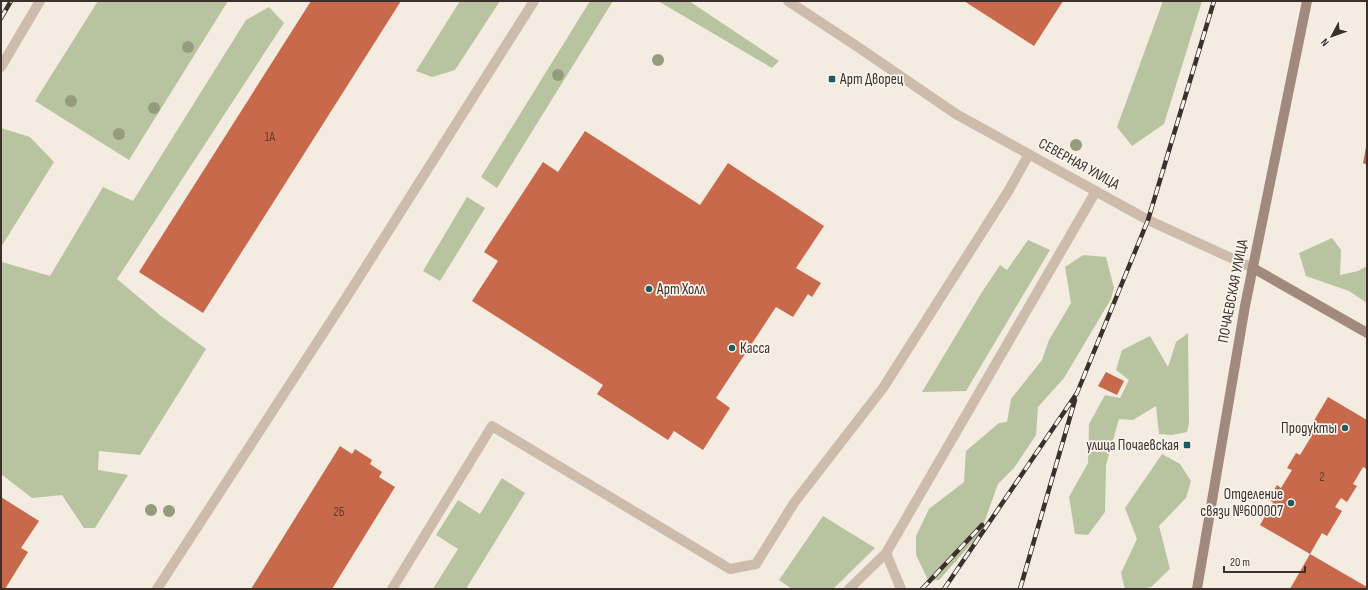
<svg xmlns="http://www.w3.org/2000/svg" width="1368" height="590" font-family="'Sofia Sans Condensed',sans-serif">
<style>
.green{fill:#b8c4a0}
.building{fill:#c8694b}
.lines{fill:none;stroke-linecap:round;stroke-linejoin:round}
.lane{stroke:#cdbbac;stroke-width:10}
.street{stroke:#cdbbac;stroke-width:10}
.secondary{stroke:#a18a7d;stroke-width:10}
.rail-casing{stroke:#3b302b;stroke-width:4.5}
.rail{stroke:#fbf5ee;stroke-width:3;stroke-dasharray:9;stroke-linecap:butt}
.tree{fill:#969b7f}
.poi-dot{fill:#1f5a5e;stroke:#fbf5ee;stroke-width:1.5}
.labels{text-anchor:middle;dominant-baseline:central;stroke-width:3.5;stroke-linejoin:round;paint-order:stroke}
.number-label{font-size:13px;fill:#5e3e33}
.poi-label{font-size:15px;fill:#3b302b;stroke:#fbf5ee;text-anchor:start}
.street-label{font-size:15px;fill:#3b302b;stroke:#fbf5ee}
</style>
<rect width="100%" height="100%" fill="#f4ebe1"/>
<!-- green -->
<path class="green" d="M 98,1 L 228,1 L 129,160 L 35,101 Z
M 460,1 L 500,1 L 455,70 L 432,77 L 416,71 Z
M 590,1 L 613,1 L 497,188 L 481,177 Z
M 658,1 L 689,1 L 779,61 L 772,68 Z
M 1163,1 L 1202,1 L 1164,124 L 1132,146 L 1117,127 Z
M 269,7 L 284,23 L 117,279 L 161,316 L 206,349 L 140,455 L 99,451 L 98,470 L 128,475 L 95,528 L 84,528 L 62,495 L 32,498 L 1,474 L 1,258 L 2,262 L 50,276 L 103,187 L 133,201 L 246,20 Z
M 1,128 L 30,137 L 54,162 L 1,247 Z
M 467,197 L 485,208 L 440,281 L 423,271 Z
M 1332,238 L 1341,250 L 1340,275 L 1358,271 L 1367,266 L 1367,303 L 1349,291 L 1306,276 L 1299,253 Z
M 1028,240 L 1050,250 L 966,391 L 922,392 L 982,292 L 1000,265 L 1007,270 Z
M 1083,255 L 1106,257 L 1114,288 L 1111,299 L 1064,378 L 1038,407 L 1036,435 L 1014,468 L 998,484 L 980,534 L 939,580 L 928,580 L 916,555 L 916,536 L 929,509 L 964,482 L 966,451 L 999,423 L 1007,422 L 1011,399 L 1042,360 L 1049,340 L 1071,303 L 1065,267 Z
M 1188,333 L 1189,423 L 1187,432 L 1172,435 L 1159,434 L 1156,406 L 1133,420 L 1119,419 L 1106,465 L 1105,512 L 1088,535 L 1075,534 L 1069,497 L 1088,463 L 1089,424 L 1105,395 L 1120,398 L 1129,380 L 1116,370 L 1122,350 L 1150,336 L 1168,367 L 1176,342 Z
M 1162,454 L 1180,464 L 1191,481 L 1186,498 L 1159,526 L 1170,569 L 1151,587 L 1141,589 L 1125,589 L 1121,573 L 1137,539 L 1125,508 Z
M 502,478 L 525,493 L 466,589 L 433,589 L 458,549 L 436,535 L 458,500 L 480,514 Z
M 823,516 L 875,548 L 833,589 L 792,589 L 779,580 Z"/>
<!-- building -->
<path class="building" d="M 311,1 L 401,1 L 203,313 L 139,272 Z
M 964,1 L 1063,1 L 1034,46 Z
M 585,131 L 700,205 L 728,163 L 824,226 L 796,268 L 821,283 L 812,297 L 808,294 L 793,317 L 776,307 L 716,398 L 730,408 L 703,450 L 674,431 L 668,440 L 597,394 L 603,385 L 472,301 L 498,261 L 484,252 L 543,162 L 558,172 Z
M 1366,147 L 1367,147 L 1367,165 L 1363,163 Z
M 1106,372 L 1124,381 L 1117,395 L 1098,386 Z
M 1328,397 L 1367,420 L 1367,469 L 1363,467 L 1353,484 L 1357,486 L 1347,502 L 1341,498 L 1335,507 L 1342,511 L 1327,536 L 1322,533 L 1310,554 L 1260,525 L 1273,502 L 1268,500 L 1277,485 L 1281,488 L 1292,470 L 1287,468 L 1296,453 L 1300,455 L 1311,437 L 1306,434 Z
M 340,446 L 352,454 L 355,449 L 372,460 L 370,464 L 382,472 L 379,477 L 395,487 L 332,589 L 251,589 Z
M 1,497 L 39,521 L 21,548 L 28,552 L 5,589 L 1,589 Z
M 1310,554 L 1367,587 L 1367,589 L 1290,589 Z"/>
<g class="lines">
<!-- lane -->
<path class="lane" d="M 1,67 L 40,1
M 886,553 L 901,589
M 392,589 L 492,426 L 730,569 L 756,564 L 794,503 L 883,388 L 1009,190 L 1029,154
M 849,589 L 886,553 L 1096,191"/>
<!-- street -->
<path class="street" d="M 788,1 L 855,45 L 956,114 L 1148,220 L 1253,268
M 157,589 L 346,298 L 534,1"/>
<!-- secondary -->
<path class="secondary" d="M 1253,268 L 1367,333
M 1197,589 L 1245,306 L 1307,1"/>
<defs>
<path id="rail" d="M 1,18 L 11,1
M 922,589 L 982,525
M 944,589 L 1077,393 L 1148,220 L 1214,1
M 1020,589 L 1075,400"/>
</defs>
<!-- rail casing -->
<use href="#rail" class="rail-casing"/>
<!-- rail -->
<use href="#rail" class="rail"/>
</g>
<!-- trees -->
<g class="tree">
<circle cx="188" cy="47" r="6"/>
<circle cx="658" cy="60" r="6"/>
<circle cx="558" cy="75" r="6"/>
<circle cx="71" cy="101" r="6"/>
<circle cx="154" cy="108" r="6"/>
<circle cx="119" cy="134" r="6"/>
<circle cx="1076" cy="145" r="6"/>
<circle cx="151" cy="510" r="6"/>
<circle cx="169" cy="511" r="6"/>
</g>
<!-- markers -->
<g class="poi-dot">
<rect x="828" y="75" width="8" height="8" rx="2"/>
<circle cx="649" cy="289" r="4"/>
<circle cx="732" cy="348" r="4"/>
<circle cx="1345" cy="428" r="4"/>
<rect x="1183" y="441" width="8" height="8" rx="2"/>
<circle cx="1291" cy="503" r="4"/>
</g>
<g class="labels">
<!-- number labels -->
<g class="number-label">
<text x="270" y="137">1А</text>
<text x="1322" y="477">2</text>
<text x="339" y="512">2Б</text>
</g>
<!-- poi labels -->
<g class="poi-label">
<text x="840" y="79">Арт Дворец</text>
<text x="657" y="289">Арт Холл</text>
<text x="740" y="348">Касса</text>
<text x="1337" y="428" text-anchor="end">Продукты</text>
<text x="1179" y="445" text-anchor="end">улица Почаевская</text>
<text x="1283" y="494" text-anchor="end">Отделение<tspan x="1283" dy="17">связи №600007</tspan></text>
</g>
<!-- street labels -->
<g class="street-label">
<text transform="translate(1079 164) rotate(29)">СЕВЕРНАЯ УЛИЦА</text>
<text transform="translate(1233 291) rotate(-79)">ПОЧАЕВСКАЯ УЛИЦА</text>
</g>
</g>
<!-- border -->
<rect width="1368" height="590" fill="none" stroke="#3b302b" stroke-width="4"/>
<!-- north arrow -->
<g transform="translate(1332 36) rotate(229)" stroke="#fbf5ee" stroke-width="3" paint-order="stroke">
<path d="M0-3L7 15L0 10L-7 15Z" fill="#3b302b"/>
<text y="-6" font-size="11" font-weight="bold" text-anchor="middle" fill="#3b302b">N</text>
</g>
<!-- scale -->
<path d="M1224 566v6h81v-6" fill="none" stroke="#3b302b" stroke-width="2"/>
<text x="1230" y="566" font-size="12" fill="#3b302b" stroke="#fbf5ee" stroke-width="3" paint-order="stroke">20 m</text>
</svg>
